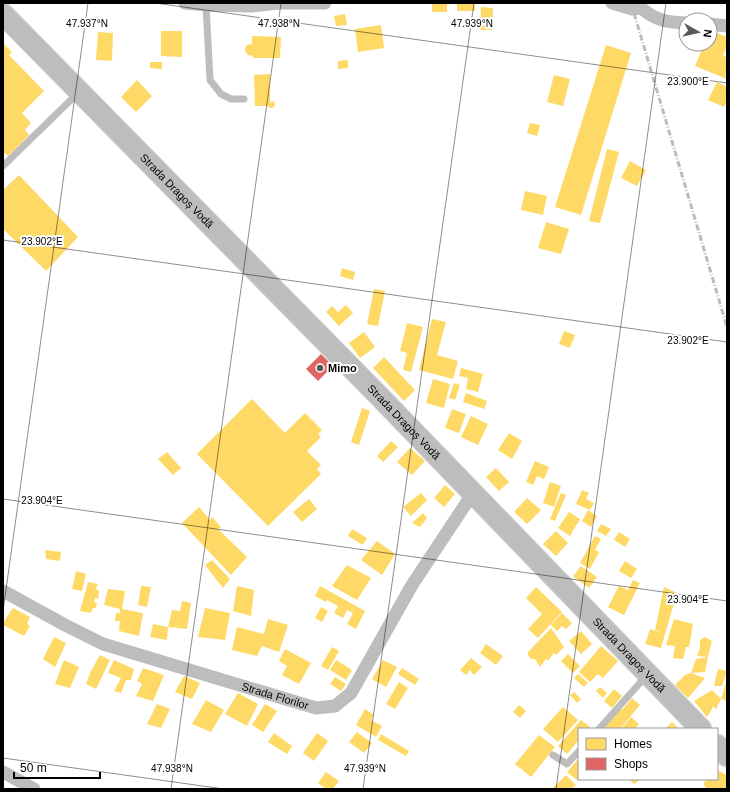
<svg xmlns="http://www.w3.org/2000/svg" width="730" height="792" font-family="Arial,sans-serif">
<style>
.homes{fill:#ffd966}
.shops{fill:#e06666}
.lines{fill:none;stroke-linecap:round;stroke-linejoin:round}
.primary-casing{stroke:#dbdbdb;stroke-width:23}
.service{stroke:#bdbdbd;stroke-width:7}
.minor{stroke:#bdbdbd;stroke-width:13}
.primary{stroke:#bdbdbd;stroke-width:21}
.rail{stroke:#bdbdbd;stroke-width:3;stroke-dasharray:6 2 1 2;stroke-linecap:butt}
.ticks{fill:none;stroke:#000;stroke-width:1;stroke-opacity:0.45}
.poi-dot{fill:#595959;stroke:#fff;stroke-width:1.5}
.labels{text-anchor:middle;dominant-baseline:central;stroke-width:4;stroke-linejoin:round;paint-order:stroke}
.street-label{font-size:11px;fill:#000;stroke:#fff}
.poi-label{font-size:11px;font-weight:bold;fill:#000;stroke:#fff;text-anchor:start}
.ticks-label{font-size:10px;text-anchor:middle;fill:#000;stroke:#fff;stroke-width:4;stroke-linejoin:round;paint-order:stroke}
</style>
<rect width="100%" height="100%" fill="#fff"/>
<!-- homes -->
<path class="homes" d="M 432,3 L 447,3 L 447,12 L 432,12 Z
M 457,3 L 475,3 L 475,11 L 457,11 Z
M 481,7 L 493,8 L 492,30 L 480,30 Z
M 345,14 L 347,25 L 336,26 L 334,16 Z
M 381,25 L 384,48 L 358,52 L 355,29 Z
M 710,30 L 727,37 L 727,46 L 723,56 L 727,57 L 727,79 L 695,66 L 704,44 L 710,44 Z
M 161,31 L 182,31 L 182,57 L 161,56 Z
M 98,32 L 113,33 L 112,61 L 96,60 Z
M 252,36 L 281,37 L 280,58 L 253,58 L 253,56 L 248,55 L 245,51 L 245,48 L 247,45 L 252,44 Z
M 3,43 L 12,52 L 9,55 L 44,91 L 22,113 L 31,123 L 25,130 L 29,135 L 8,156 L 3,152 Z
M 606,45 L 631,53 L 581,215 L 555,207 Z
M 348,60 L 348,68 L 338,69 L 338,61 Z
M 150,62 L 162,62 L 162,69 L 150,68 Z
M 270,74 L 270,102 L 274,101 L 275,105 L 273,108 L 270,108 L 268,106 L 255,106 L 254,75 Z
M 554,75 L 570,79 L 563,106 L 547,102 Z
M 137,80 L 152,96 L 136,112 L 121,97 Z
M 717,82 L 727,87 L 727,101 L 724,107 L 708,100 Z
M 530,123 L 540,125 L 537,136 L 527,133 Z
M 607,149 L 619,152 L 600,223 L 589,221 Z
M 630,161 L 646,170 L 637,186 L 621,178 Z
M 19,175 L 78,237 L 46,271 L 3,229 L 3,190 Z
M 525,191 L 547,196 L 543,215 L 521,210 Z
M 546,222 L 569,229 L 561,254 L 538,248 Z
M 342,268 L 355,272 L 353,280 L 340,276 Z
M 374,289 L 385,291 L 378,326 L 367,324 Z
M 346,305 L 353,313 L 339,326 L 326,312 L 332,306 L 338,312 Z
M 432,319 L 446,322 L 437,355 L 458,361 L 453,379 L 419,370 Z
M 407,323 L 423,327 L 411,372 L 403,370 L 407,353 L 400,351 Z
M 564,331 L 575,335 L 570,348 L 559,344 Z
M 364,332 L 375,347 L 360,358 L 349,343 Z
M 384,357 L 415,390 L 404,401 L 373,368 Z
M 461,368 L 483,374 L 478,392 L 466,389 L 468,378 L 459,376 Z
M 433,379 L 450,384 L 444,408 L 426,403 Z
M 454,383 L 460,385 L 455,400 L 449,398 Z
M 466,393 L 487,401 L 484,409 L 463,402 Z
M 252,399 L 285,433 L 305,413 L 322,430 L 318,434 L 321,437 L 307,451 L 321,465 L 317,469 L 321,474 L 268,526 L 197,454 Z
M 362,408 L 370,411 L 359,445 L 351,442 Z
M 452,409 L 466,414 L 459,433 L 445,428 Z
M 471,416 L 488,424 L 478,445 L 461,437 Z
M 509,433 L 522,441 L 512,459 L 498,450 Z
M 391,441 L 398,447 L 383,462 L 377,456 Z
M 410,448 L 425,461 L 412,475 L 397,462 Z
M 167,452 L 181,468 L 173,475 L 158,459 Z
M 535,461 L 549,467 L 544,479 L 537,476 L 533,485 L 526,482 Z
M 496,468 L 509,482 L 499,491 L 486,477 Z
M 550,482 L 561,486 L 554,507 L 543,503 Z
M 445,485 L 455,494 L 444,507 L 434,498 Z
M 582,490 L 589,493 L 586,499 L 594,503 L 590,510 L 576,504 Z
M 421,493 L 427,500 L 411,516 L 403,507 Z
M 561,493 L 566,495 L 555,521 L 550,519 Z
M 527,498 L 541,510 L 527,524 L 514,512 Z
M 309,499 L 317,509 L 302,522 L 293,512 Z
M 199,507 L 210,520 L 212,517 L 221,527 L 218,529 L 247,557 L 231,575 L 182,523 Z
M 588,510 L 597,516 L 591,527 L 582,521 Z
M 569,512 L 580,519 L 570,536 L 558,528 Z
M 423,513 L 427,518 L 420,527 L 412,523 Z
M 601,524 L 611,529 L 606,536 L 597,531 Z
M 352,529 L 367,538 L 363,545 L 348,536 Z
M 556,531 L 568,543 L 556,556 L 543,544 Z
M 619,532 L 630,539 L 625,547 L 614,540 Z
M 595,536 L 601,539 L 595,550 L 599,552 L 590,569 L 580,563 Z
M 377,541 L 395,554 L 382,575 L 361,560 Z
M 45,550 L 61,552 L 60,561 L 46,559 Z
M 212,560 L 230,579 L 223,588 L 205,565 Z
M 625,561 L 637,569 L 631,578 L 619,571 Z
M 347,565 L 371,578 L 357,600 L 332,586 Z
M 581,566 L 597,577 L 589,588 L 573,576 Z
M 76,571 L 86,574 L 82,591 L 72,589 Z
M 633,580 L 640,583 L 624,615 L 608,607 L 619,586 L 628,590 Z
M 88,582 L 98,584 L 96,589 L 99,591 L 98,599 L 95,598 L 94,602 L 97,603 L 96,608 L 93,608 L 91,613 L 80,611 Z
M 141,586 L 151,587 L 147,607 L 138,605 Z
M 237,586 L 254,590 L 251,616 L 233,611 Z
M 320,586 L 365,611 L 356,629 L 347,624 L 353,613 L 347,610 L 343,618 L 334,613 L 338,606 L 327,600 L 326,602 L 315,596 Z
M 536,587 L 562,612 L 538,638 L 528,629 L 542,614 L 526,598 Z
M 664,587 L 677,593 L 661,648 L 645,644 L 650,629 L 662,633 L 655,630 Z
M 108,589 L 125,591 L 122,609 L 143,613 L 139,636 L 119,631 L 120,621 L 115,621 L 116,613 L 120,613 L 120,609 L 104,605 Z
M 182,601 L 191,603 L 187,629 L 168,627 L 172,610 L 180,611 Z
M 321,607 L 328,611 L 322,622 L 315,618 Z
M 13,608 L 30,617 L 27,624 L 30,626 L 24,636 L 3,625 L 3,623 Z
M 205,608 L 230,613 L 225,640 L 198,637 Z
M 562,613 L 572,623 L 566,629 L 562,626 L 557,631 L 551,625 Z
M 268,619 L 288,625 L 279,652 L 262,646 L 257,656 L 232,650 L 237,627 L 264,634 Z
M 674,619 L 693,624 L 689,647 L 686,647 L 683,659 L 673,658 L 675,646 L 666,645 Z
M 153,624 L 168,627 L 167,640 L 150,637 Z
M 551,628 L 564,647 L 556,655 L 554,653 L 548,661 L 546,659 L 540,667 L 535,659 L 531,659 L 528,655 L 528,652 Z
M 581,631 L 592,644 L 581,654 L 569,641 Z
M 54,637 L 66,643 L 55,667 L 43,659 Z
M 705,637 L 712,641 L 708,657 L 697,656 L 700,648 L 700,640 Z
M 486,644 L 503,656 L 496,665 L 480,653 Z
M 601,646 L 618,661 L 603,678 L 598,674 L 590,682 L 579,672 Z
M 332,647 L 339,651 L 328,670 L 321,666 Z
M 285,649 L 311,663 L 299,684 L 282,675 L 287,666 L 279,661 Z
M 568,654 L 580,666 L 573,673 L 561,661 Z
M 100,655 L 110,660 L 96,689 L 86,684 L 91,671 Z
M 708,657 L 705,672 L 691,673 L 696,659 Z
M 471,658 L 482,667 L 474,675 L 470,670 L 466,675 L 460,670 Z
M 64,660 L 79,667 L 70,688 L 55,684 Z
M 114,660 L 134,669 L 131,680 L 126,680 L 121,693 L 114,691 L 121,678 L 108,673 Z
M 336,660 L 352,670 L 346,680 L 330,670 Z
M 383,660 L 397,667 L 386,687 L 372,679 Z
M 143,668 L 164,675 L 153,701 L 136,696 L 142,684 L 137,681 Z
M 402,668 L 419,679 L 415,685 L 398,674 Z
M 718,669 L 727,671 L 722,686 L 714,686 Z
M 691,673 L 705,678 L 688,698 L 675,685 L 685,675 Z
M 578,674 L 588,683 L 584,687 L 574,678 Z
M 184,676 L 200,683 L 192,699 L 175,692 Z
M 335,677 L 346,684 L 341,691 L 330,684 Z
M 727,679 L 727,701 L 721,699 L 716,709 L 713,706 L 711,711 L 707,717 L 694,701 L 712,690 L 721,699 Z
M 399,682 L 408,688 L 395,709 L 386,704 Z
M 600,687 L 607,693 L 603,698 L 596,691 Z
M 614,689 L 622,696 L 612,708 L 604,701 Z
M 574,692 L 581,699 L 577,703 L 570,695 Z
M 238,693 L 258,704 L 247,726 L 225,714 Z
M 632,698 L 640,705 L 620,729 L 607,729 L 605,727 L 620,708 L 622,710 Z
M 206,700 L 224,710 L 211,732 L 192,724 Z
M 157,704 L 170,709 L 161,728 L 147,724 Z
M 265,704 L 277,711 L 263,732 L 252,725 Z
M 519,705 L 526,711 L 520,718 L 513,712 Z
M 563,707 L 578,720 L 558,742 L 543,729 Z
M 365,709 L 374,715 L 371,720 L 382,726 L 376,737 L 356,725 Z
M 631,717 L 639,724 L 635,729 L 621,729 Z
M 581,720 L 590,727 L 588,729 L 579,729 L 579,740 L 567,754 L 558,746 Z
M 672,722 L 679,729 L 665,729 Z
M 357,732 L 372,743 L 364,753 L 349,742 Z
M 274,733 L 292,746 L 287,754 L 268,742 Z
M 317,733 L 328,741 L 314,761 L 303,753 Z
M 381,734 L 409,751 L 406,756 L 378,740 Z
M 539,735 L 555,747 L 531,777 L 515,764 Z
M 579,758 L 579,778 L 577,780 L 567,772 Z
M 717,770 L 727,775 L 727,789 L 707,789 L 703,784 L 707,779 L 717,779 Z
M 326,772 L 339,781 L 333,789 L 326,789 L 318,783 Z
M 566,775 L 576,785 L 571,789 L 552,789 Z
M 628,779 L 641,779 L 634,784 Z"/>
<!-- shops -->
<path class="shops" d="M 321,354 L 333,366 L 318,381 L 306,369 Z"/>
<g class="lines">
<defs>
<g id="primary">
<path id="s2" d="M 3,14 L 379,396 L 701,729"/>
<path d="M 717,745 L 727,756"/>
</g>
</defs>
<!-- primary casing -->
<use href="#primary" class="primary-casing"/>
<!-- service -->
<path class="service" d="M 206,5 L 210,80 L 221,94 L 231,99 L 244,99
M 3,166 L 78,93
M 599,729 L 647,675
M 553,755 L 567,764 L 579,751"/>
<!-- minor -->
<g class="minor">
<path d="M 185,3 L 206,5 L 252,6 L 279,3 L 325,3"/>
<path d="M 612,3 L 632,9 L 641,8 C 657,21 666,22 686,23"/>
<path d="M 710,24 L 727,26"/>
<path id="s1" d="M 3,591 L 65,625 L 103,644 L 316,708 L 335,706 L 351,693 L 412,585 L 473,493"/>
<path d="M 3,772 L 34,789"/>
</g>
<!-- primary -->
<use href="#primary" class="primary"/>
<!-- rail -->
<path class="rail" d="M 631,3 L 727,327"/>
</g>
<!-- ticks -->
<path class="ticks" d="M 155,3 L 727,83M 3,240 L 727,342M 3,499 L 727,601M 3,611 L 88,3M 3,758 L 224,789M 171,789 L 281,3M 363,789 L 474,3M 556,789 L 666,3"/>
<!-- markers -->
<circle class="poi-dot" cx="320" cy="368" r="4"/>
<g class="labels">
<!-- street labels -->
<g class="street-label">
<text stroke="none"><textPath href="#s2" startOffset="248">Strada Dragoș Vodă</textPath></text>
<text stroke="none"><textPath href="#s2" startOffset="572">Strada Dragoș Vodă</textPath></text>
<text stroke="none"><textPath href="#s2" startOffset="896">Strada Dragoș Vodă</textPath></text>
<text stroke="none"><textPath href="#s1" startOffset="293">Strada Florilor</textPath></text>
</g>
<!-- poi labels -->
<g class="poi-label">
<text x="328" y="368">Mimo</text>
</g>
</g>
<g class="ticks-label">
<text x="87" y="27">47.937°N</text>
<text x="279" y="27">47.938°N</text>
<text x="472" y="27">47.939°N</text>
<text x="688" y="85">23.900°E</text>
<text x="42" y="245">23.902°E</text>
<text x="688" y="344">23.902°E</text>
<text x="42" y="504">23.904°E</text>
<text x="688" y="603">23.904°E</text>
<text x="172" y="772">47.938°N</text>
<text x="365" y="772">47.939°N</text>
</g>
<!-- border -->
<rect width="730" height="792" fill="none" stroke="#000000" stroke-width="8"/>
<!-- legend -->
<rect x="578" y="728" width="140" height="52" fill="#ffffff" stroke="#999999"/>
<rect x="586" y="738" width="20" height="12" fill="#ffd966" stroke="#999999"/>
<text x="614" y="748" font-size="12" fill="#000000">Homes</text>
<rect x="586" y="758" width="20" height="12" fill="#e06666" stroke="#999999"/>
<text x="614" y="768" font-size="12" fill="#000000">Shops</text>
<!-- north arrow -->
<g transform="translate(698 32) rotate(98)"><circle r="19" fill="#ffffff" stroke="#999999"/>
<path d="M0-3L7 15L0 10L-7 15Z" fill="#595959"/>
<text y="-6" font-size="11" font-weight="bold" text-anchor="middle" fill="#000000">N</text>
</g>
<!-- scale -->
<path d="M14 772v6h86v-6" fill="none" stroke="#000000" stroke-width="2"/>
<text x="20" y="772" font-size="12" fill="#000000" stroke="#ffffff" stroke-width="3" paint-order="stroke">50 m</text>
</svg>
